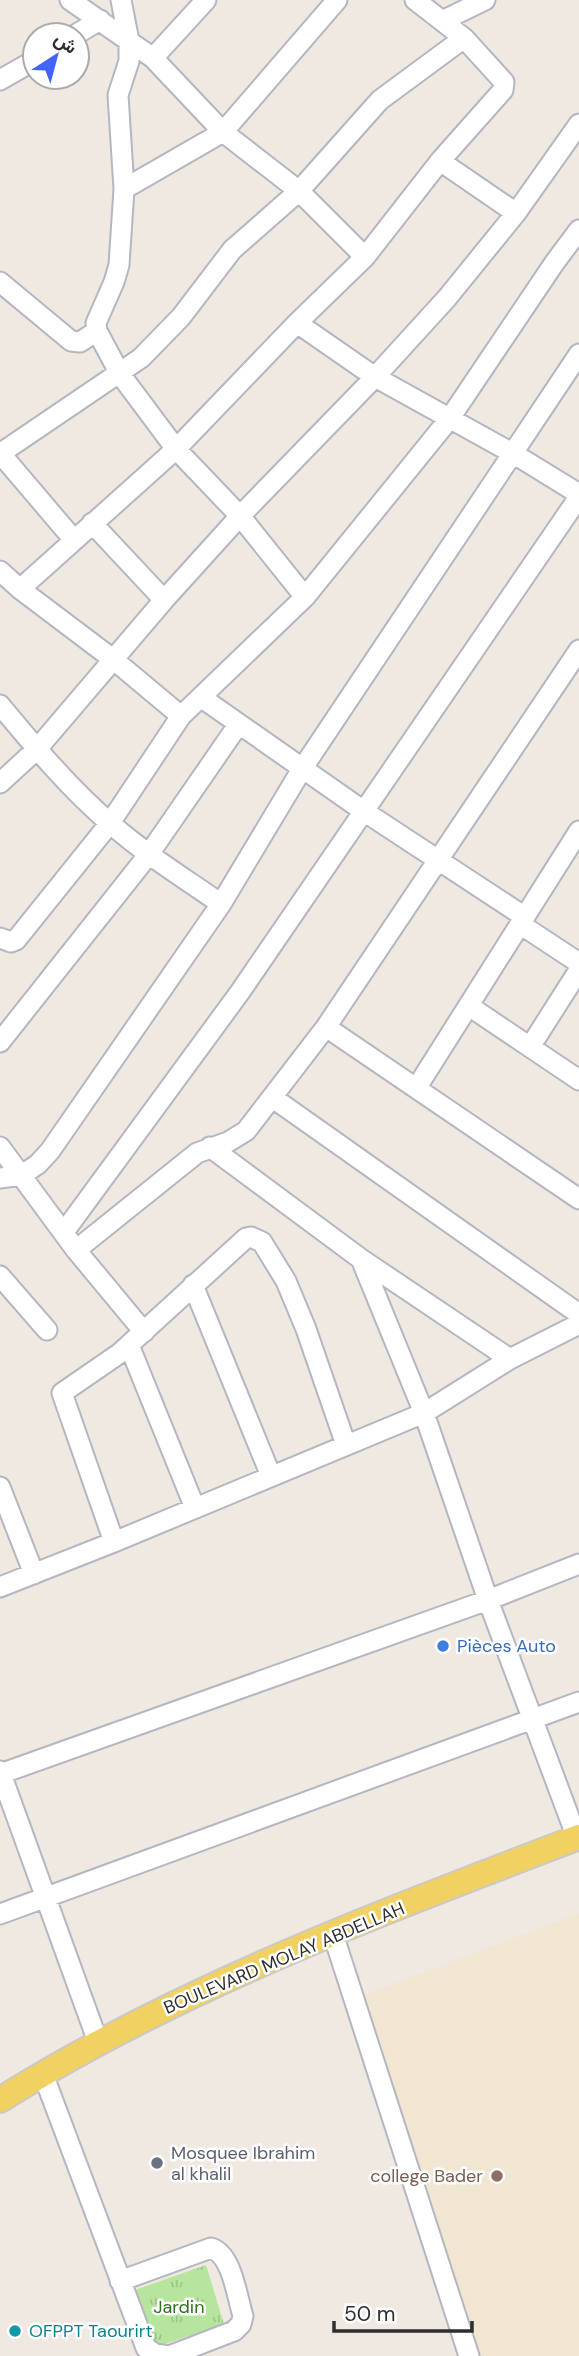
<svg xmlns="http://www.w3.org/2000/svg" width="579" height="2356" font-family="'DM Sans',Vazirmatn,sans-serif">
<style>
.education{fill:#f0e6d1}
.grass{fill:url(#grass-tufts)}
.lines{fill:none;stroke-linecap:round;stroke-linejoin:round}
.minor-casing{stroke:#b4b7c1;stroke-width:23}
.major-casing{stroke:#c9c9c9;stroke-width:28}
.minor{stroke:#fff;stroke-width:19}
.major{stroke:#f2d163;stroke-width:24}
.shop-dot{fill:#3f7fe0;stroke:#fff;stroke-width:2.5}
.worship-dot{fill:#6b7280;stroke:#fff;stroke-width:2.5}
.education-dot{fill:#8d6e63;stroke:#fff;stroke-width:2.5}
.culture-dot{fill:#0f9aa8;stroke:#fff;stroke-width:2.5}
.labels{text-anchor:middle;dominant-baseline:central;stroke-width:5;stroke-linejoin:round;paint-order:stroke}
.shop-label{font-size:18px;fill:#366cbe;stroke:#fff;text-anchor:start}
.street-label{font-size:18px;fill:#2e2e2e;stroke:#fff}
.worship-label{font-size:18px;fill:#5b616d;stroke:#fff;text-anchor:start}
.education-label{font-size:18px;fill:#785e54;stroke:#fff;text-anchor:end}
.park-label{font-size:18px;fill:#2c6e1b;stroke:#fff}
.culture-label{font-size:18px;fill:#0d838f;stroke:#fff;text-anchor:start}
</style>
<defs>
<pattern id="grass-tufts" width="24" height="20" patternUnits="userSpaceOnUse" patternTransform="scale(1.75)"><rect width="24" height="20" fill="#b6e59e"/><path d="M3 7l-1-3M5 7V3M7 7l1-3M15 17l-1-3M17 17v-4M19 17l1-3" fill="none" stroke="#9dc588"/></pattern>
</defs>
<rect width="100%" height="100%" fill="#efe9e1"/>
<!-- education -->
<path class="education" d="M 579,1913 L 579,2356 L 471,2356 L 360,1997 Z"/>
<!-- grass -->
<path class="grass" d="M 206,2265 L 224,2324 L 156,2347 L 135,2290 Z"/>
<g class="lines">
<defs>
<path id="minor" d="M 70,0 L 153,58 L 223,132 L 299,191 L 365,257
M 121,0 L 129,41 L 129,61 L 118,95 L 124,189 L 119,265 L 114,282 L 96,323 L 97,331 L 120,374 L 176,449 L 240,516 L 305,597
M 442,21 L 485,0
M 75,35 L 100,20
M 153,58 L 206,0
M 0,80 L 35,60
M 440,161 L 516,213
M 124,189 L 223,132 L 337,0
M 0,282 L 71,341 L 80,342 L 97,331
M 297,323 L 375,377 L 514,454 L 579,494
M 0,453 L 74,540
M 1,453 L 141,358 L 181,317 L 232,250 L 299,191 L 380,100 L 464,38
M 92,523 L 164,600
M 0,571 L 20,589 L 114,660 L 181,716
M 20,589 L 176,449 L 297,323 L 365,257 L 440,161 L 503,90 L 504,82 L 464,38 L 415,0
M 202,698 L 365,812 L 525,917
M 0,705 C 34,746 70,789 111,824 C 145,854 184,878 221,904
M 0,783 L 37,749 L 164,600 L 240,516 L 375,377 L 447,298 L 516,213 L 579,124
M 520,924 L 579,963
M 0,938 L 11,942 L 16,940 L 110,823 L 181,716 L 305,597 L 450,418 L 555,262 L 579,230
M 469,1006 L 579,1080
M 326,1027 L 579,1199
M 0,1042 L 149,854 L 238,725
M 530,1047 L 579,970
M 417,1087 L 579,831
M 273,1098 L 579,1314
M 0,1147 L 76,1250 L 144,1332
M 210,1147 L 361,1259 L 510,1359
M 0,1178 L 22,1175 L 38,1164 L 50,1151 L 221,904 L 302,769 L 579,354
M 64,1232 L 240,992 L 579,497
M 76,1250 L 197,1153 L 228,1142 L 246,1131 L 326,1027 L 579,650
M 361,1259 L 424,1413 L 488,1600 L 577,1838
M 0,1276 L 47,1330
M 193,1285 L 271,1476
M 129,1345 L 195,1508
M 0,1487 L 34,1574
M 114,1542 L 62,1393 L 120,1353 L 246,1238 L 251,1237 L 262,1242 L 286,1281 L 306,1329 L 346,1445
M 0,1587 L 114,1542 L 424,1413 L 510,1359 L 579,1324
M 0,1771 L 98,2042
M 0,1774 L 488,1600 L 579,1564
M 0,1914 L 579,1702
M 333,1934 L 469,2356
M 43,2074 L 146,2348 L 155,2354 L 169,2356 L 234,2331 L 241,2324 L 243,2316 C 237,2297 232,2254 211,2248 L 120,2281"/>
<path id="major" d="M 0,2100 C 180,1987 381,1913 579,1837"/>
</defs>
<!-- minor casing -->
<use href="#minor" class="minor-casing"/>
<!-- major casing -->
<use href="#major" class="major-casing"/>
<!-- minor -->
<use href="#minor" class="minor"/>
<!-- major -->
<use href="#major" class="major"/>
</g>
<!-- markers -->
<circle class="shop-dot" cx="443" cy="1646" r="7"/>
<circle class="worship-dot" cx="157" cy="2163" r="7"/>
<circle class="education-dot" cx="497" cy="2176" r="7"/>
<circle class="culture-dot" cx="15" cy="2331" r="7"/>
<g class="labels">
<!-- shop labels -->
<g class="shop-label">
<text x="457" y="1646">Pièces Auto</text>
</g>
<!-- street labels -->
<g class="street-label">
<text transform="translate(284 1958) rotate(-23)">BOULEVARD MOLAY ABDELLAH</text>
</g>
<!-- worship labels -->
<g class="worship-label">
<text x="171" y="2153">Mosquee Ibrahim<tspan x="171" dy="21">al khalil</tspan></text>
</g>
<!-- education labels -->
<g class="education-label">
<text x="483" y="2176">college Bader</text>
</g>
<!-- park labels -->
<g class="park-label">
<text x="179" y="2307">Jardin</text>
</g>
<!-- culture labels -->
<g class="culture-label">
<text x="29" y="2331">OFPPT Taourirt</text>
</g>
</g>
<!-- north arrow -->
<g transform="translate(56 56) rotate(36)"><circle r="33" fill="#ffffff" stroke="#ababab" stroke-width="2"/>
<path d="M0-5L12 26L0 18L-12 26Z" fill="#4264fb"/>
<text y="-10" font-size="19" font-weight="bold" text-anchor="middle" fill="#2e2e2e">ش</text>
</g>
<!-- scale -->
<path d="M334 2321v10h138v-10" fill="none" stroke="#2e2e2e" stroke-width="3.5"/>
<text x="344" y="2321" font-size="21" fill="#2e2e2e" stroke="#ffffff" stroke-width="5" paint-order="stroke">50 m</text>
</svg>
